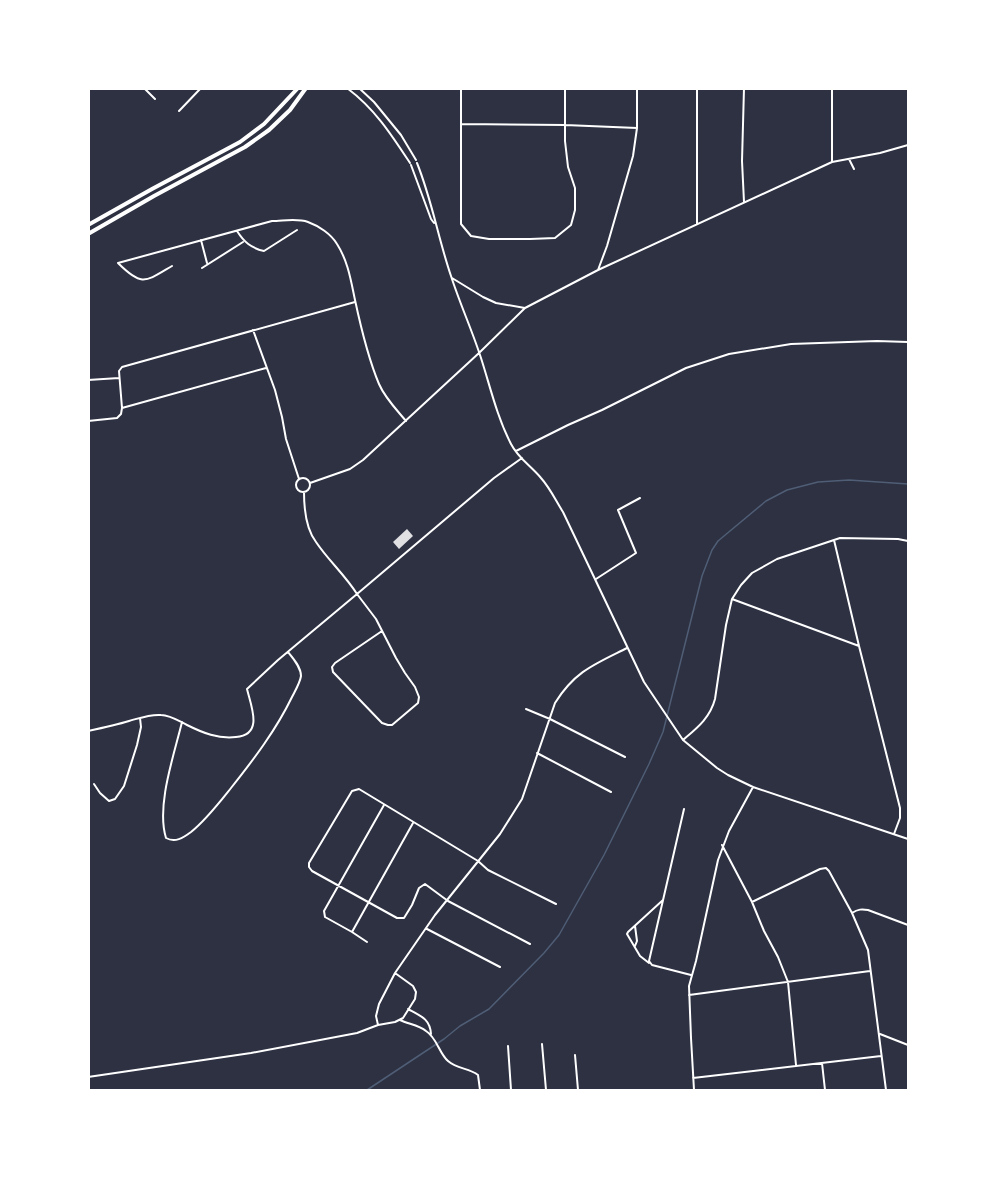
<svg xmlns="http://www.w3.org/2000/svg" width="997" height="1179" font-family="Helvetica,sans-serif">
<style>
.lines{fill:none;stroke-linecap:round;stroke-linejoin:round}
.stream{stroke:#4f5d75;stroke-width:1.5}
.building{fill:#e0e0e3}
.minor{stroke:#fff;stroke-width:2}
.primary{stroke:#fff;stroke-width:4}
</style>
<rect width="100%" height="100%" fill="#2d3142"/>
<g class="lines">
<!-- stream -->
<path class="stream" d="M 367,1090 L 444,1039 L 460,1026 L 489,1009 L 544,953 L 559,935 L 604,855 L 649,764 L 663,732 L 702,576 L 712,550 L 718,541 L 766,501 L 787,490 L 818,482 L 849,480 L 908,484"/>
</g>
<!-- building -->
<path class="building" d="M 407,529 L 413,536 L 399,549 L 393,542 Z"/>
<g class="lines">
<!-- minor -->
<path class="minor" d="M 144,88 L 155,99
M 347,88 C 375,109 391,134 410,163
M 359,88 L 374,102 L 401,135 L 416,160
M 461,88 L 461,224 L 471,236 L 489,239 L 530,239 L 555,238 L 571,225 L 575,210 L 575,188 L 568,167 L 565,141 L 565,88
M 832,88 L 832,162
M 179,111 L 201,88
M 461,124 L 565,125 L 637,128
M 849,159 L 854,169
M 417,163 C 432,200 438,238 451,276 C 460,304 472,330 481,358 C 490,386 497,417 511,444 C 518,458 531,466 541,478 C 550,488 556,501 563,512 L 644,682 L 683,740 L 717,768 L 728,775 L 753,787 L 908,839
M 411,165 L 431,219 L 434,223
M 744,202 L 742,161 L 744,88
M 697,224 L 697,88
M 237,231 C 244,242 251,248 264,251 L 297,230
M 201,240 L 207,263
M 172,266 C 145,282 142,287 118,263 L 272,221 C 283,221 297,218 308,222 C 319,226 331,234 337,244 C 348,261 351,281 355,300 C 361,328 368,358 379,384 C 385,398 396,409 406,421
M 202,268 L 243,242
M 598,270 L 607,246 L 633,156 L 637,128 L 637,88
M 452,278 L 483,297 L 496,303 L 525,308 L 598,270 L 832,162 L 880,153 L 908,145
M 253,330 L 275,390 L 282,417 L 286,439 L 299,479
M 88,380 L 119,378
M 122,408 L 266,368
M 88,421 L 117,418 L 121,414 L 122,408 L 119,371 L 122,367 L 355,302
M 516,451 L 568,425 L 602,410 L 686,368 L 729,354 L 791,344 L 877,341 L 908,342
M296 485a7 7 0 1 1 14 0a7 7 0 1 1-14 0Z
M 310,483 L 350,469 L 363,460 L 479,353 L 525,308
M 834,540 L 859,646 L 900,808 L 900,818 L 894,834
M 596,579 L 636,553 L 618,510 L 640,498
M 732,599 L 859,646
M 382,631 L 335,663 L 332,667 L 333,672 L 382,723 L 388,725 L 392,725 L 418,703 L 419,697 L 415,687 L 405,673 L 396,658 L 376,619 L 357,594 L 494,478 L 522,458
M 526,709 L 550,719 L 625,757
M 182,722 C 174,755 156,806 166,838 C 175,843 183,838 191,832 C 206,820 219,803 231,788 C 254,759 276,730 292,697 C 295,691 300,683 301,676 C 301,667 293,658 288,652
M 88,731 C 102,728 116,725 129,721 C 140,718 150,714 161,715 C 170,715 179,721 187,725 C 203,733 218,739 236,737 C 264,735 251,706 247,689 L 278,660 L 357,594 C 345,575 328,560 316,542 C 306,529 304,508 304,492
M 683,740 C 697,728 710,718 715,699 L 726,625 L 732,599 L 741,585 L 752,573 L 777,559 L 840,538 L 898,539 L 908,541
M 537,753 L 611,792
M 94,784 L 100,793 L 109,801 L 115,799 L 124,786 L 137,745 L 141,727 L 140,718
M 684,809 L 649,961 L 652,965 L 691,975
M 722,845 L 752,902 L 764,931 L 778,957 L 788,982 L 796,1065
M 752,902 L 820,869 L 826,868 L 829,871 L 852,913 L 868,950 L 886,1090
M 852,913 C 858,909 862,909 868,910 L 908,925
M 427,929 L 500,967
M 352,932 L 325,917 L 324,911 L 384,805
M 367,942 L 352,932 L 413,823
M 530,944 L 448,901 L 425,884 L 419,888 L 412,905 L 404,918 L 397,918 L 312,871 L 309,867 L 309,863 L 352,791 L 359,789 L 478,861 L 488,870 L 556,904
M 635,946 L 637,941 L 635,926
M 649,963 L 640,956 L 627,934 L 628,932 L 663,900
M 689,995 L 870,971
M 408,1009 C 421,1016 430,1019 431,1034
M 400,1020 C 408,1024 419,1025 426,1031 C 437,1038 439,1053 448,1061 C 457,1069 469,1068 478,1075 L 480,1090
M 378,1025 L 376,1016 L 379,1004 L 395,973 L 435,915 L 500,834 L 522,799 L 555,703 C 575,671 595,664 627,648
M 880,1034 L 908,1045
M 542,1044 L 546,1090
M 508,1046 L 511,1090
M 575,1055 L 578,1090
M 822,1063 L 825,1090
M 88,1077 L 251,1053 L 357,1033 L 378,1025 L 395,1022 L 403,1018 L 415,999 L 416,992 L 413,986 L 395,973
M 693,1078 L 881,1056
M 694,1090 L 691,1038 L 689,986 L 696,961 L 718,860 L 729,831 L 753,787"/>
<!-- primary -->
<path class="primary" d="M 88,225 L 152,189 L 240,142 L 264,124 L 298,88
M 88,234 L 154,196 L 245,147 L 269,130 L 290,110 L 306,88"/>
</g>
<!-- border -->
<rect width="997" height="1179" fill="none" stroke="#ffffff" stroke-width="180"/>
</svg>
